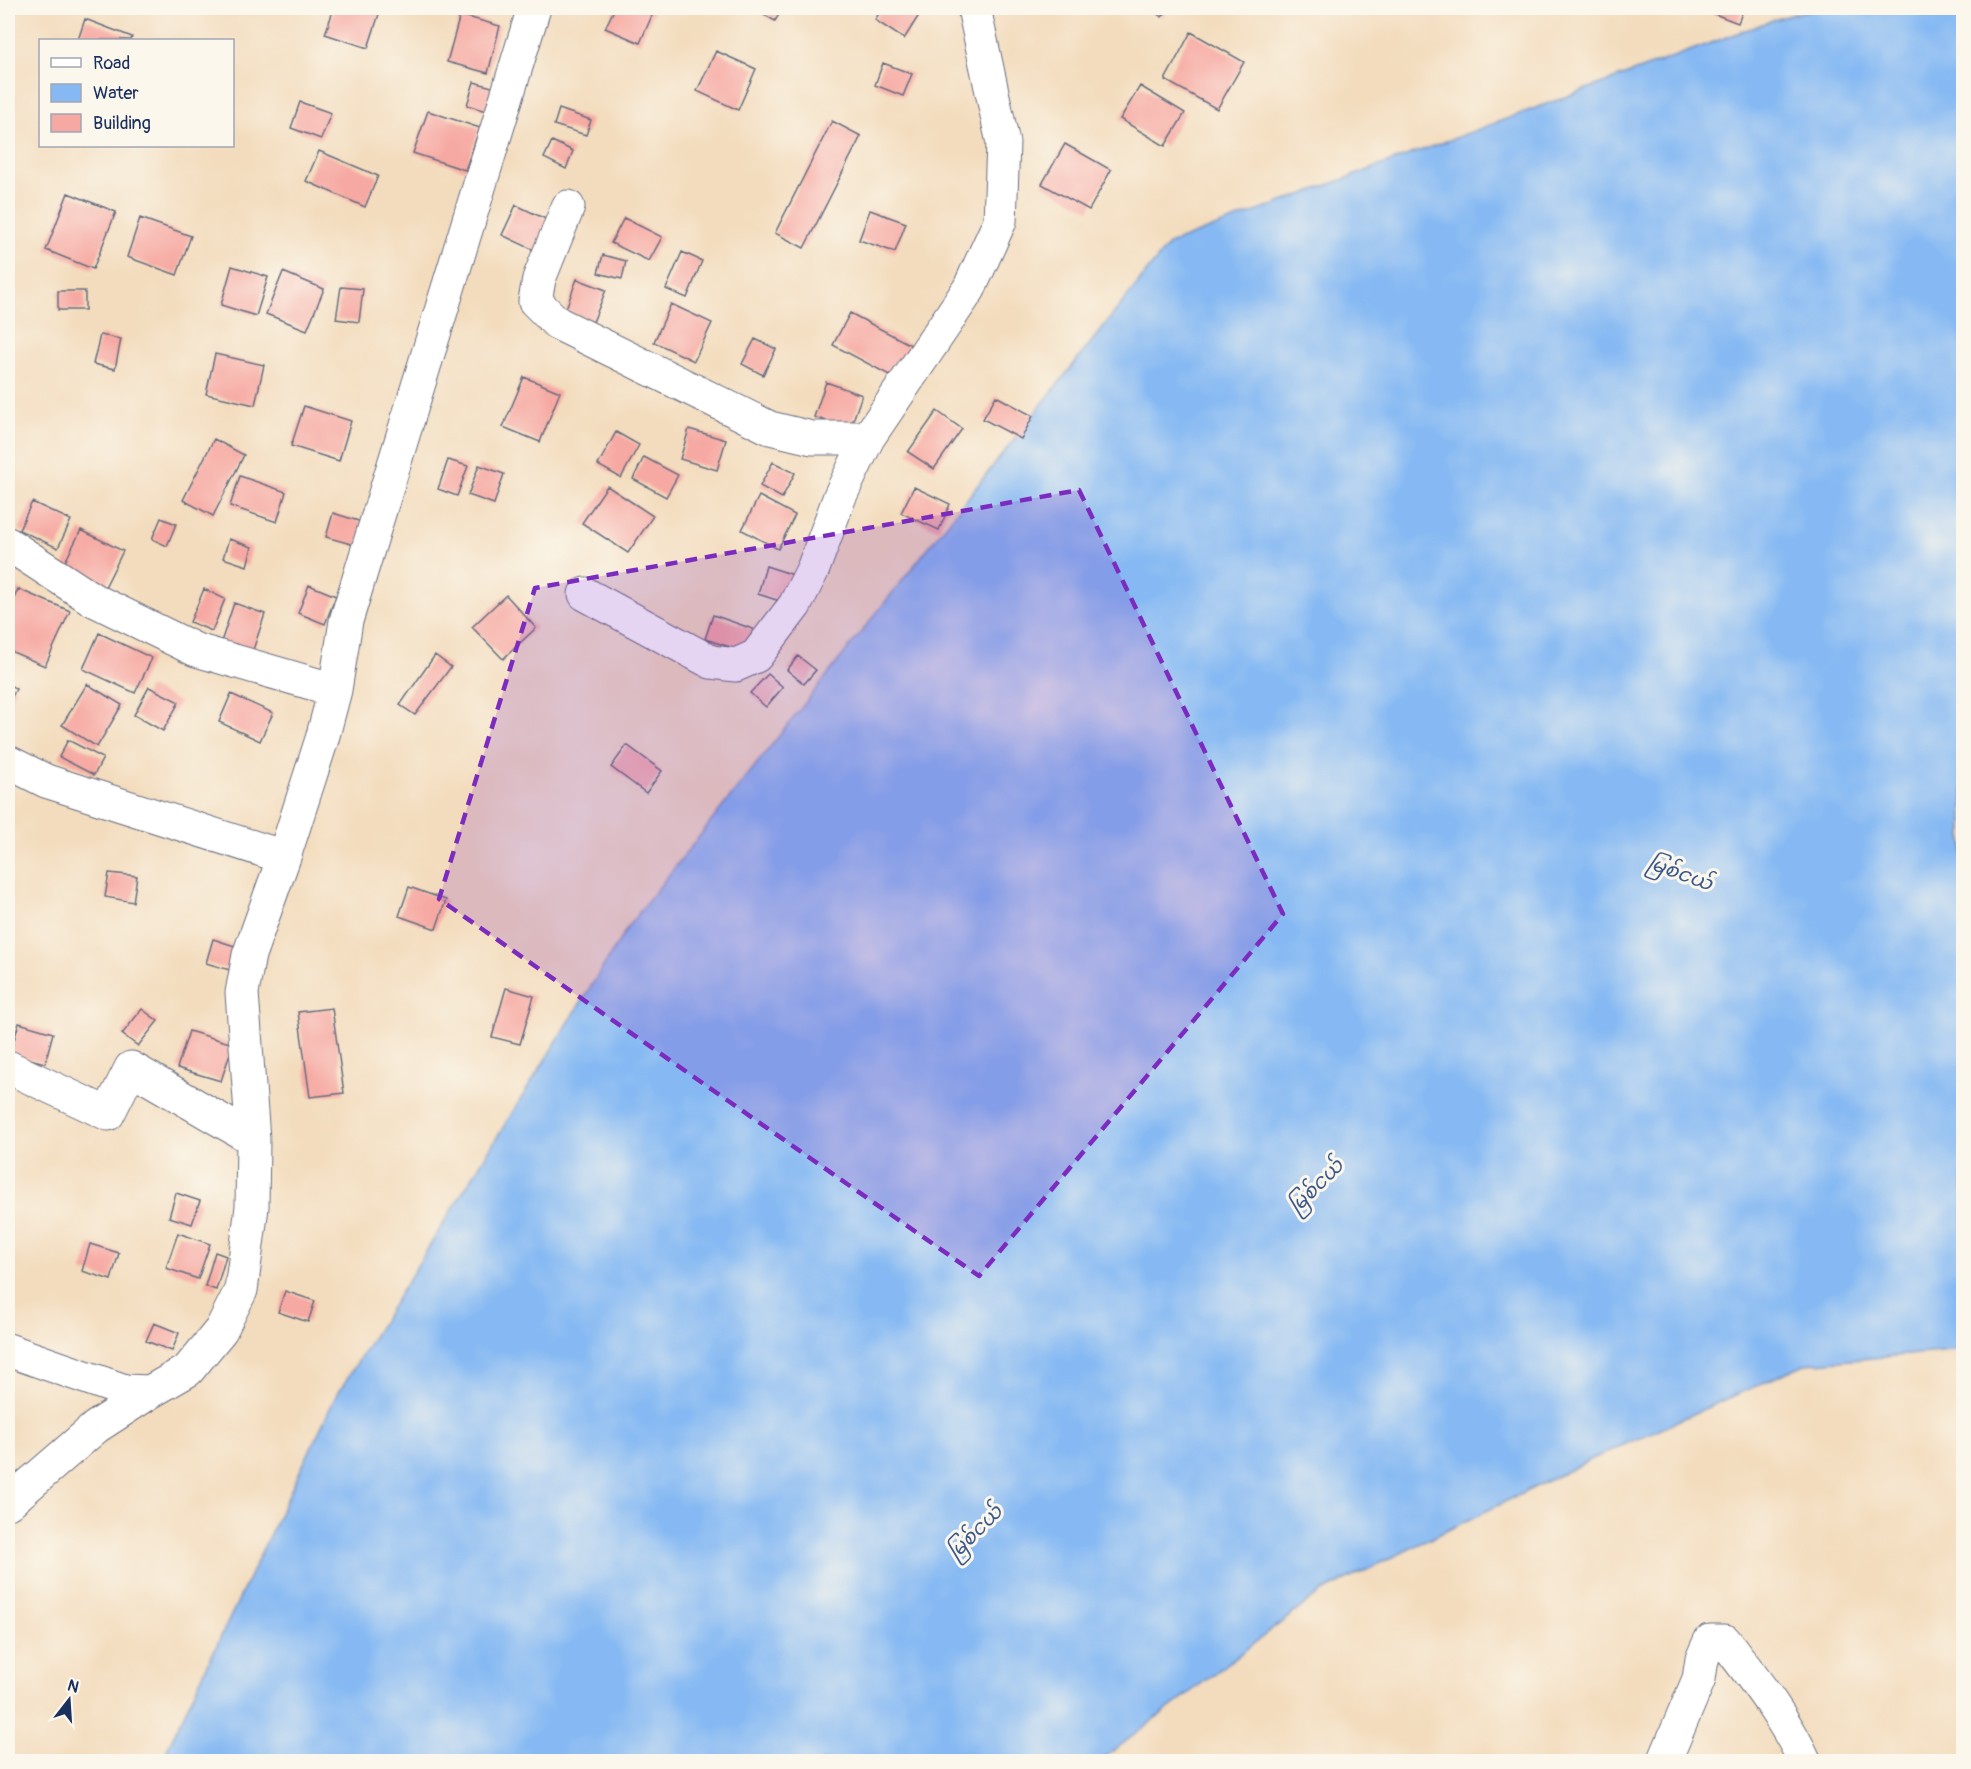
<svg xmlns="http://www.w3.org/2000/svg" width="1971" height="1769" font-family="Pangolin,'Noto Sans Myanmar',sans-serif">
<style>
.water{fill:#86b9f3;stroke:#5074a8;stroke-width:1.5}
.building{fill:#f6a9a2}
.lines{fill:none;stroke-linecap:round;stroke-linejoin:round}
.minor-casing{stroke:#676c7f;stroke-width:35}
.minor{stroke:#fff;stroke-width:33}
.marked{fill:#7b2cbf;fill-opacity:0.2;stroke:#7b2cbf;stroke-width:4.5;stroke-dasharray:12 8;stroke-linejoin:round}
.labels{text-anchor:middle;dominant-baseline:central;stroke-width:6;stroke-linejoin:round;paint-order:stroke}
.water-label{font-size:20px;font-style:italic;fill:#3b588b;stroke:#fbf7ec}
</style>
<rect width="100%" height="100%" fill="#fbf7ec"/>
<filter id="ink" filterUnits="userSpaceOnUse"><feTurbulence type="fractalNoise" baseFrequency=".0167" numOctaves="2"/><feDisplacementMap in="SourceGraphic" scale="12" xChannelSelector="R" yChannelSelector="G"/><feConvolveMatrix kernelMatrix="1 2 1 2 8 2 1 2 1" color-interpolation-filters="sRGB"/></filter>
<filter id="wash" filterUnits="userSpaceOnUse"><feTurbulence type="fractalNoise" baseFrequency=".008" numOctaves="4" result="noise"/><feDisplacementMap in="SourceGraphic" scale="24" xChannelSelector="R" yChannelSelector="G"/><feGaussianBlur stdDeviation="1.35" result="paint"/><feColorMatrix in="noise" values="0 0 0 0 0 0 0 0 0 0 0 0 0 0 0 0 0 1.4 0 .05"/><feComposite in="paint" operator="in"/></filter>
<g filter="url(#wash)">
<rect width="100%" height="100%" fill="#f3dcbd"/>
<!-- water -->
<path class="water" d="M 1816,8 L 1963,8 L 1963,1350 L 1805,1364 L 1592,1459 L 1320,1593 L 1100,1761 L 161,1762 L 335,1398 L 629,925 L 1169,244 L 1773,20 Z"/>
<g id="blocks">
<!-- building -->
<path class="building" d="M 8,8 L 13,8 L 8,25 Z
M 334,8 L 372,8 L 380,11 L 368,48 L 325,34 Z
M 615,8 L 645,8 L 654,11 L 640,43 L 605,28 Z
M 752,8 L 783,8 L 775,21 Z
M 882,8 L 914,8 L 921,12 L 904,39 L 875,20 Z
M 1148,8 L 1169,8 L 1162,17 Z
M 1714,8 L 1744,8 L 1738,23 L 1712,13 Z
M 460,15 L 500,26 L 488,73 L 447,62 Z
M 85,19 L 132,37 L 131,40 L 78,40 Z
M 1191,32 L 1244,62 L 1217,109 L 1165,80 Z
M 716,51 L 756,69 L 738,110 L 697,91 Z
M 883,63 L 912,74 L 903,96 L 875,85 Z
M 474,82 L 499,89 L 492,113 L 467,105 Z
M 1140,86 L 1185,113 L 1165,146 L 1120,119 Z
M 300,102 L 331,113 L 321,139 L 291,128 Z
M 559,109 L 591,120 L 586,135 L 554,125 Z
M 428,111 L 480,128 L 465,170 L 413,153 Z
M 832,121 L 861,136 L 804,248 L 775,233 Z
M 552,141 L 573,151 L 566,169 L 544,158 Z
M 1065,144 L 1111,170 L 1089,210 L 1042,184 Z
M 319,151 L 378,176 L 365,207 L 306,181 Z
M 68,193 L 116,212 L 93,269 L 46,250 Z
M 516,205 L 550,221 L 536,251 L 502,235 Z
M 870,210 L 906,223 L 895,252 L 859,240 Z
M 140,218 L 191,236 L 177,275 L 127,257 Z
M 624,218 L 662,237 L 649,261 L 611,243 Z
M 682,252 L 702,261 L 687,298 L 666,289 Z
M 603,255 L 626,261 L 622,279 L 598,273 Z
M 232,266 L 268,277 L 256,316 L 221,305 Z
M 283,272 L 324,289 L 307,330 L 266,314 Z
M 577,279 L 606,290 L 593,322 L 565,311 Z
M 341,287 L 363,289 L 359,322 L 336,319 Z
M 58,291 L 85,291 L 85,310 L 58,310 Z
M 671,304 L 712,323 L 694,361 L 654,342 Z
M 850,313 L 911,345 L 893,377 L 833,345 Z
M 100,335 L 121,339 L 115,369 L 93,364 Z
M 755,339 L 776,349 L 763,375 L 742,364 Z
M 215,354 L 264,365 L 255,405 L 206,394 Z
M 524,377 L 560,392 L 540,442 L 503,427 Z
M 826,382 L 862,395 L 850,429 L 814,417 Z
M 996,396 L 1033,416 L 1021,439 L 983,419 Z
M 304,406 L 351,421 L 339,461 L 291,446 Z
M 937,411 L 962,429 L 934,469 L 908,452 Z
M 689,429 L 726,440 L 717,470 L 680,459 Z
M 616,432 L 639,445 L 621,478 L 598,465 Z
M 214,439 L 244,455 L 213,516 L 183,500 Z
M 644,457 L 678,475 L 666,497 L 633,479 Z
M 448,460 L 468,466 L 457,496 L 438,489 Z
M 773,462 L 795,473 L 782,498 L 760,486 Z
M 479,465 L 504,474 L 494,504 L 468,495 Z
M 240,476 L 286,492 L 277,522 L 230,506 Z
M 607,486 L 653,516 L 628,553 L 582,523 Z
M 914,487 L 950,504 L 939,530 L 901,513 Z
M 759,496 L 795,515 L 778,549 L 742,530 Z
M 32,502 L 71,520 L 58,548 L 19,530 Z
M 333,513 L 365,523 L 358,546 L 326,537 Z
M 161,518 L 176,524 L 167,546 L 152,539 Z
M 81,530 L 123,551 L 104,589 L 62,568 Z
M 229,539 L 252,547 L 247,566 L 223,558 Z
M 766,566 L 800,577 L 792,605 L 758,594 Z
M 309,585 L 336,596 L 325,624 L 298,613 Z
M 18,589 L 70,611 L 45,666 L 8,650 L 8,613 Z
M 204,589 L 225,599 L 212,631 L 190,622 Z
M 506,595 L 536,628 L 503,659 L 472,627 Z
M 234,603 L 265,614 L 252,653 L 221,642 Z
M 713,615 L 753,629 L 746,652 L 705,639 Z
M 99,633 L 152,658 L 135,693 L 83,669 Z
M 435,655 L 451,667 L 415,715 L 400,705 Z
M 798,656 L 816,670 L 804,684 L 787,670 Z
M 768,674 L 783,687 L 766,707 L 750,693 Z
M 8,684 L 16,689 L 8,704 Z
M 87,684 L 122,705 L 97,747 L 62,725 Z
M 149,687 L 179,702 L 163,731 L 134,715 Z
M 231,694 L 273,713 L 260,741 L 219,722 Z
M 68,740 L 103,758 L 94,775 L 59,757 Z
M 627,745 L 662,771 L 646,793 L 611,767 Z
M 109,873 L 137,876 L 133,902 L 105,897 Z
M 409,887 L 446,900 L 436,929 L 399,916 Z
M 213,939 L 247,950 L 240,973 L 206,963 Z
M 506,988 L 534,996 L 520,1044 L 492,1037 Z
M 332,1008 L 344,1093 L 310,1097 L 298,1012 Z
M 142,1009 L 158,1021 L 138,1046 L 122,1034 Z
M 19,1023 L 53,1033 L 45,1063 L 10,1054 Z
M 189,1031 L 233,1044 L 221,1081 L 177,1068 Z
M 176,1193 L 200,1201 L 192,1224 L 169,1217 Z
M 178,1233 L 210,1244 L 198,1279 L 166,1268 Z
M 90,1244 L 119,1253 L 111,1280 L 82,1271 Z
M 215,1252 L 226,1256 L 216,1290 L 205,1286 Z
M 285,1291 L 315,1301 L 308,1322 L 278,1312 Z
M 154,1323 L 179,1333 L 172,1351 L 146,1341 Z"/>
</g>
</g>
<g filter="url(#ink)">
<use href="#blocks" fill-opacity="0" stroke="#676c7f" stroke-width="1.5"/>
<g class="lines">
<defs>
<path id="minor" d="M 568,207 L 539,279 L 535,301 L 557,323 L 770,428 L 812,438 L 868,438
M 8,544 L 92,599 L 196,650 L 335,690
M 585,594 L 711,662 L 736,665 L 756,656 L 795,605 L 813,569 L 840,496 L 868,438 L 969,289 L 1000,221 L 1003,143 L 974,8
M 8,762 L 46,781 L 284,857
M 8,1067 L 108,1114 L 131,1068 L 253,1139
M 8,1350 L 125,1391 L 150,1392 L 188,1370 L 221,1330 L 241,1290 L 252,1207 L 253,1139 L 242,993 L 249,955 L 284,857 L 322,739 L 335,690 L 346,621 L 534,8
M 8,1503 L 96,1427 L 150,1392
M 1664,1762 L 1699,1679 L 1702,1659 L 1710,1641 L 1725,1641 C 1754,1679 1785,1718 1805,1762"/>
</defs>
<!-- minor casing -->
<use href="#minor" class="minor-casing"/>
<!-- minor -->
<use href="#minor" class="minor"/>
</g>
</g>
<!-- marked area -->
<path class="marked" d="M 1079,490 L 1283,914 L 979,1276 L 439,899 L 535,588 Z"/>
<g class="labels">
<!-- water labels -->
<g class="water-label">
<text transform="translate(1680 873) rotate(20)">မြစ်ငယ်</text>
<text transform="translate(1316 1186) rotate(-45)">မြစ်ငယ်</text>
<text transform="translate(975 1532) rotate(-45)">မြစ်ငယ်</text>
</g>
</g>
<!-- margin -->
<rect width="1971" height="1769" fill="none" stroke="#fbf7ec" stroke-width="30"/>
<!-- legend -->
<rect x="39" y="39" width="195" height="108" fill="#fbf7ec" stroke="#a1a7b3" stroke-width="1.5"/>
<rect x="51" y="58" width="30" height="9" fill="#ffffff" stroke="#a1a7b3" stroke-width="1.5"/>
<text x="93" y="69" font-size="18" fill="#1b2f5e">Road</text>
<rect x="51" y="84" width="30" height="18" fill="#86b9f3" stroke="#a1a7b3" stroke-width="1.5"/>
<text x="93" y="99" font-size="18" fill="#1b2f5e">Water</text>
<rect x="51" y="114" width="30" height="18" fill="#f6a9a2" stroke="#a1a7b3" stroke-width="1.5"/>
<text x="93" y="129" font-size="18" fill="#1b2f5e">Building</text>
<!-- north arrow -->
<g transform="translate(69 1700) rotate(17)" stroke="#fbf7ec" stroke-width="4.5" paint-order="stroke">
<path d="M0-4.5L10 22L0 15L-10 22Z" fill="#1b2f5e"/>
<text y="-9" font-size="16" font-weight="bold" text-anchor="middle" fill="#1b2f5e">N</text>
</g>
</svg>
